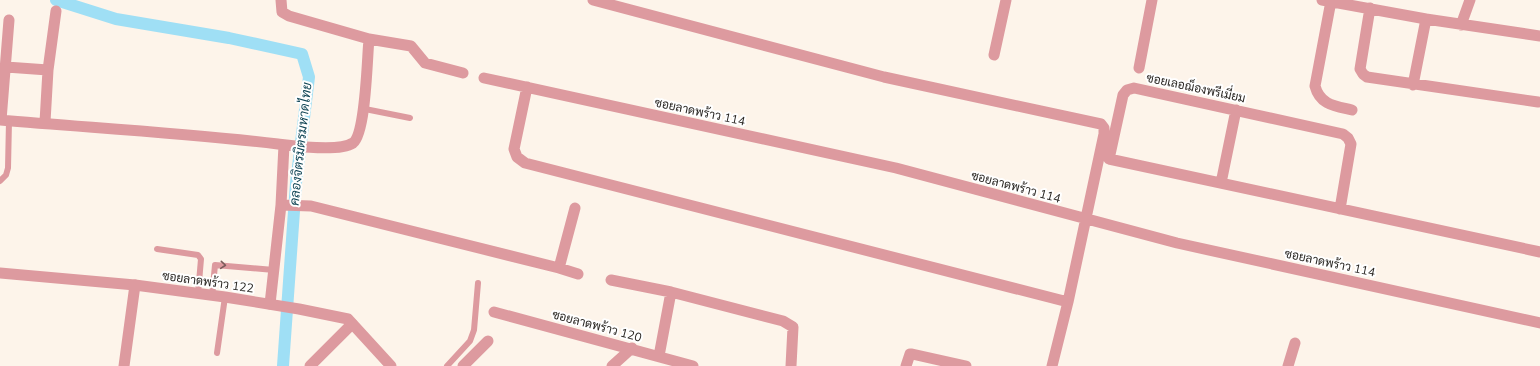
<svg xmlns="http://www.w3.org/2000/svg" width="1540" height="366" font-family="'Nunito Sans',Sarabun,sans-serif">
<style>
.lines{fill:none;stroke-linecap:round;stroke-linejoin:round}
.canal{stroke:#9fdff5;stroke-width:12}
.service{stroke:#dd9a9f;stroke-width:6}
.minor{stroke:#dd9a9f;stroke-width:11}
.tertiary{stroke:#dd9a9f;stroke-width:11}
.oneway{stroke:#7b5b5b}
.labels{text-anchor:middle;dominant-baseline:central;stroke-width:4;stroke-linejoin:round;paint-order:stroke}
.street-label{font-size:12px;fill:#2a2723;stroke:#fff}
.water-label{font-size:13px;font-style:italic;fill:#114656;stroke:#fff}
</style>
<rect width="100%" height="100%" fill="#fdf4ea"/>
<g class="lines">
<!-- canal -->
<path class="canal" d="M 56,0 L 116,19 L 229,38 L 302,54 L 309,77 L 296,183 L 283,366"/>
<!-- service -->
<path class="service" d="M 365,109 L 410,118
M 0,181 L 6,175 L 8,168 L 9,121
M 157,249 L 198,255 L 201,259 L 198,294
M 212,296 L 215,265 L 274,270
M 217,353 L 225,297
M 447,366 L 470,341 L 474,330 L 478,283"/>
<!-- minor -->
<path class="minor" d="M 593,0 L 884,77 L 1101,124 L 1104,128 L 1104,134 L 1068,302 L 1052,366
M 1322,0 L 1426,19 L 1540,36
M 1331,1 L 1315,86 C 1320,105 1335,106 1352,110
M 1370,8 L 1360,69 L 1363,74 L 1367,77 L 1538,102
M 1461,25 L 1470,0
M 369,39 L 411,46 L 425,63 L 463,73
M 994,55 L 1006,0
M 6,67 L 48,70
M 1139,68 L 1152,0
M 484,78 L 896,168 L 1177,243 L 1540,323
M 1413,85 L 1426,19
M 527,87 L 514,149 L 517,157 L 525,163 L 1068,302
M 0,120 C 93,128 186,133 278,144 C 294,146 339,152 353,143 C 366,133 367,58 369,39 L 289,16 L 282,12 L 281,0
M 1,120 L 9,20
M 45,122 L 48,70 L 56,11
M 1221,183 L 1236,110
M 281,205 L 311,206 L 559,268 L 578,274
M 1340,209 L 1351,144 L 1348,138 L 1343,134 L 1134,88 L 1127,90 L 1123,95 L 1109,159 L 1540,252
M 559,268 L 575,208
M 611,280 L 671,292 L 783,321 L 793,327 L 791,366
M 270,304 L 281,205 L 284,145
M 494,312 L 693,366
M 659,356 L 671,292
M 124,366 L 135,285
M 310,366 L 352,324
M 463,366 L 488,341
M 612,366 L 632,348
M 906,366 L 910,354 L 912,354 L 966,366
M 1288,366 L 1295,343"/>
<!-- tertiary -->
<path class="tertiary" d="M 0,273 L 135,285 L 225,297 L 299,309 L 348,319 L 391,366"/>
</g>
<!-- one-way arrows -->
<defs><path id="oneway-chevron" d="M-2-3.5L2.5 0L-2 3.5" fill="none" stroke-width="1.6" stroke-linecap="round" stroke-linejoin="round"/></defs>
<use class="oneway" href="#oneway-chevron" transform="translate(223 265) rotate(5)"/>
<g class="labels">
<!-- street labels -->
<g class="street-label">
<text transform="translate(1196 88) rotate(12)">ซอยเลอฌ็องพรีเมี่ยม</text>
<text transform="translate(700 112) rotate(12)">ซอยลาดพร้าว 114</text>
<text transform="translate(1016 187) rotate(15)">ซอยลาดพร้าว 114</text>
<text transform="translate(1330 263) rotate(12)">ซอยลาดพร้าว 114</text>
<text transform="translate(208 282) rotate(8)">ซอยลาดพร้าว 122</text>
<text transform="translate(597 326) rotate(15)">ซอยลาดพร้าว 120</text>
</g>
<!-- water labels -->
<g class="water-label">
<text transform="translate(301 144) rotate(-84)">คลองจิตรมิตรมหาดไทย</text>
</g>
</g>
</svg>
